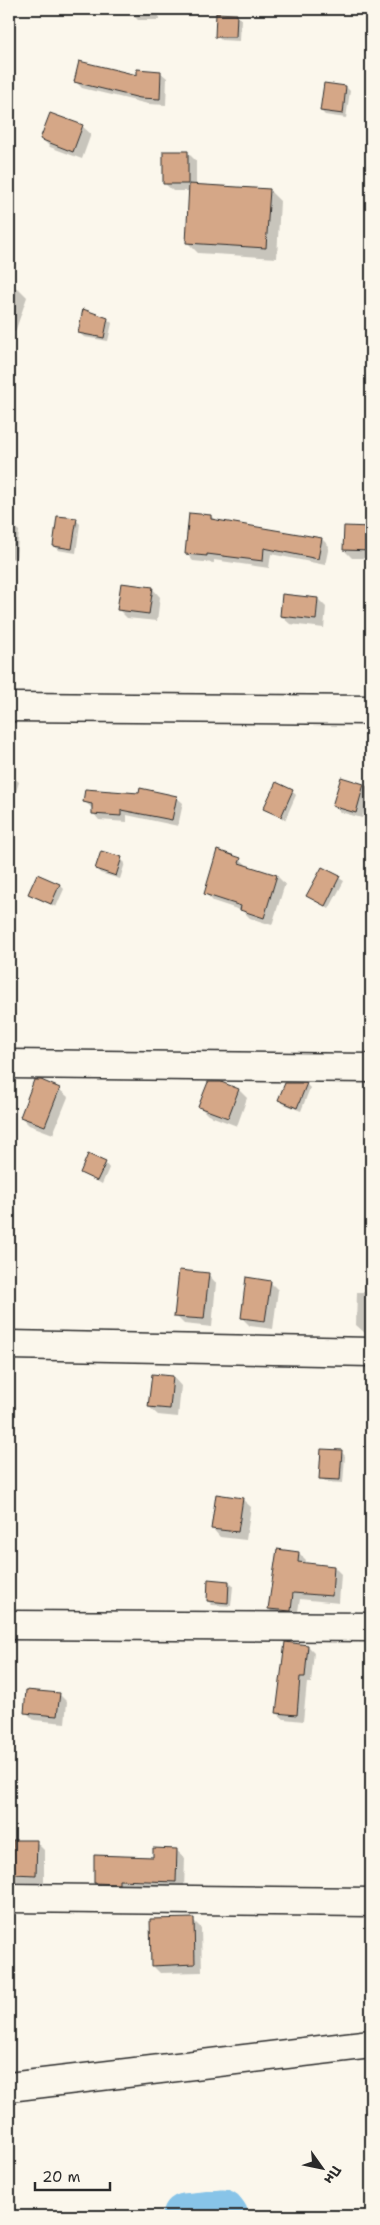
<svg xmlns="http://www.w3.org/2000/svg" width="380" height="2225" font-family="'Shantell Sans',sans-serif">
<style>
.shadow{fill:#0003}
.lines{fill:none;stroke-linecap:round;stroke-linejoin:round}
.river{stroke:#88c4e8;stroke-width:45}
.building{fill:#d5a787;stroke:#2b2b2b}
.minor-casing{stroke:#2b2b2b;stroke-width:31}
.minor{stroke:#fbf7ec;stroke-width:28}
</style>
<rect width="100%" height="100%" fill="#fbf7ec"/>
<filter id="ink" filterUnits="userSpaceOnUse"><feTurbulence type="fractalNoise" baseFrequency=".02" numOctaves="2"/><feDisplacementMap in="SourceGraphic" scale="10" xChannelSelector="R" yChannelSelector="G"/><feConvolveMatrix kernelMatrix="1 2 1 2 8 2 1 2 1" color-interpolation-filters="sRGB"/></filter>
<g filter="url(#ink)">
<!-- shadow -->
<path class="shadow" d="M 133,9 L 159,9 L 159,20 L 138,20 L 134,16 Z
M 236,15 L 241,19 L 240,41 L 221,40 L 217,36 Z
M 160,72 L 167,78 L 166,105 L 148,104 L 82,88 L 75,81 L 138,77 Z
M 346,87 L 350,91 L 346,118 L 325,115 L 321,111 Z
M 82,126 L 91,134 L 82,159 L 50,147 L 42,139 Z
M 188,153 L 196,161 L 196,186 L 269,190 L 280,201 L 277,258 L 198,253 L 187,242 L 190,191 L 173,191 L 164,183 Z
M 9,286 L 19,289 L 27,297 L 15,332 L 9,330 Z
M 107,319 L 112,323 L 108,341 L 84,337 L 79,333 Z
M 211,516 L 216,521 L 322,539 L 329,546 L 325,565 L 271,554 L 269,568 L 214,560 L 214,563 L 193,561 L 186,553 Z
M 76,520 L 80,524 L 76,553 L 58,550 L 54,546 Z
M 9,523 L 19,531 L 16,559 L 9,558 Z
M 345,528 L 371,528 L 371,558 L 352,558 L 344,550 Z
M 152,588 L 160,597 L 157,621 L 127,618 L 119,610 Z
M 318,599 L 326,607 L 324,628 L 290,624 L 281,616 Z
M 9,774 L 19,782 L 9,813 Z
M 342,779 L 371,787 L 371,805 L 367,803 L 362,818 L 340,812 L 334,806 Z
M 292,791 L 296,795 L 285,820 L 265,808 Z
M 176,797 L 183,803 L 178,826 L 127,815 L 127,822 L 99,820 L 93,813 L 93,809 L 85,802 Z
M 121,859 L 125,863 L 120,879 L 100,873 L 96,868 Z
M 240,859 L 249,867 L 277,876 L 285,884 L 272,925 L 250,918 L 243,911 L 213,901 L 205,893 Z
M 322,868 L 344,881 L 329,909 L 308,896 Z
M 38,875 L 60,885 L 64,889 L 56,907 L 34,897 L 30,893 Z
M 221,1083 L 239,1090 L 247,1098 L 237,1126 L 208,1115 L 200,1107 Z
M 306,1084 L 310,1088 L 301,1111 L 284,1104 L 280,1100 Z
M 59,1089 L 68,1097 L 53,1134 L 29,1125 L 21,1117 Z
M 105,1163 L 109,1168 L 102,1184 L 81,1172 Z
M 208,1274 L 216,1283 L 212,1327 L 184,1324 L 176,1316 Z
M 270,1282 L 278,1290 L 273,1329 L 250,1326 L 242,1318 Z
M 357,1292 L 371,1292 L 371,1334 L 365,1333 L 356,1325 Z
M 173,1377 L 181,1386 L 178,1417 L 158,1415 L 149,1407 Z
M 341,1451 L 345,1456 L 343,1483 L 325,1482 L 321,1478 Z
M 242,1499 L 251,1507 L 246,1540 L 220,1537 L 212,1528 Z
M 299,1553 L 306,1560 L 305,1564 L 334,1567 L 341,1574 L 339,1603 L 300,1599 L 297,1617 L 276,1616 L 269,1609 Z
M 229,1582 L 233,1586 L 231,1606 L 212,1605 L 208,1601 Z
M 308,1646 L 314,1652 L 311,1683 L 307,1683 L 303,1721 L 284,1719 L 277,1713 Z
M 59,1694 L 67,1702 L 65,1723 L 34,1720 L 26,1712 Z
M 36,1842 L 44,1850 L 44,1883 L 9,1882 L 9,1847 Z
M 176,1850 L 185,1858 L 184,1890 L 103,1891 L 95,1883 Z
M 193,1920 L 201,1928 L 202,1972 L 160,1973 L 152,1965 Z"/>
<g class="lines">
<!-- river -->
<path class="river" d="M 185,2216 L 223,2212 L 226,2216"/>
</g>
<!-- building -->
<path class="building" d="M 216,13 L 237,14 L 236,37 L 215,37 Z
M 79,61 L 137,75 L 137,69 L 161,71 L 160,99 L 140,98 L 74,82 Z
M 324,83 L 346,86 L 343,114 L 320,111 Z
M 50,113 L 83,125 L 73,152 L 40,139 Z
M 163,151 L 188,151 L 188,184 L 163,184 Z
M 189,184 L 270,189 L 266,248 L 186,243 Z
M 83,309 L 108,318 L 104,338 L 78,333 Z
M 189,513 L 211,515 L 211,519 L 322,538 L 318,559 L 264,548 L 263,561 L 207,554 L 207,556 L 185,554 Z
M 57,516 L 77,518 L 72,549 L 53,546 Z
M 344,526 L 371,527 L 371,551 L 343,550 Z
M 121,583 L 153,587 L 149,614 L 117,610 Z
M 282,594 L 318,598 L 316,620 L 280,616 Z
M 341,777 L 364,784 L 356,813 L 332,806 Z
M 276,782 L 293,790 L 281,817 L 263,809 Z
M 140,788 L 177,796 L 172,820 L 121,810 L 121,816 L 92,814 L 92,804 L 83,802 L 85,789 L 139,793 Z
M 217,850 L 241,858 L 239,863 L 277,875 L 264,918 L 240,910 L 241,906 L 204,894 Z
M 101,851 L 122,857 L 116,876 L 95,869 Z
M 322,867 L 340,876 L 325,906 L 306,896 Z
M 37,874 L 60,884 L 51,904 L 28,894 Z
M 34,1080 L 41,1080 L 60,1088 L 45,1126 L 20,1117 Z
M 208,1082 L 221,1082 L 239,1089 L 228,1118 L 198,1107 Z
M 285,1083 L 307,1083 L 297,1108 L 278,1100 Z
M 88,1154 L 106,1162 L 97,1181 L 80,1173 Z
M 179,1270 L 209,1273 L 204,1319 L 174,1317 Z
M 246,1277 L 271,1281 L 265,1321 L 241,1318 Z
M 152,1374 L 173,1376 L 170,1409 L 148,1407 Z
M 321,1449 L 342,1450 L 340,1480 L 319,1479 Z
M 216,1494 L 243,1498 L 238,1532 L 211,1529 Z
M 277,1549 L 299,1552 L 298,1562 L 334,1566 L 332,1596 L 293,1593 L 291,1611 L 268,1609 Z
M 208,1579 L 229,1581 L 228,1603 L 207,1601 Z
M 285,1642 L 308,1645 L 305,1677 L 300,1677 L 297,1715 L 276,1713 Z
M 26,1690 L 60,1693 L 57,1716 L 24,1713 Z
M 13,1840 L 37,1840 L 36,1875 L 12,1874 Z
M 153,1848 L 177,1849 L 176,1882 L 119,1880 L 119,1884 L 94,1883 L 94,1855 L 153,1857 Z
M 194,1918 L 195,1964 L 151,1966 L 150,1919 Z"/>
<g class="lines">
<defs>
<path id="minor" d="M 9,707 L 371,710
M 9,1064 L 371,1068
M 9,1345 L 371,1352
M 9,1625 L 371,1627
M 9,1898 L 371,1902
M 9,2087 L 371,2044"/>
</defs>
<!-- minor casing -->
<use href="#minor" class="minor-casing"/>
<!-- minor -->
<use href="#minor" class="minor"/>
</g>
</g>
<!-- margin -->
<rect width="380" height="2225" fill="none" stroke="#fbf7ec" stroke-width="30"/>
<rect x="15" y="15" width="350" height="2195" fill="none" stroke="#2b2b2b" stroke-width="2" filter="url(#ink)"/>
<!-- north arrow -->
<g transform="translate(322 2168) rotate(123)" stroke="#fbf7ec" stroke-width="4" paint-order="stroke">
<path d="M0-4L9 19L0 12L-9 19Z" fill="#2b2b2b"/>
<text y="-8" font-size="14" font-weight="bold" text-anchor="middle" fill="#2b2b2b">Пн</text>
</g>
<!-- scale -->
<path d="M35 2182v8h75v-8" fill="none" stroke="#2b2b2b" stroke-width="2.5"/>
<text x="42" y="2182" font-size="15" fill="#2b2b2b" stroke="#fbf7ec" stroke-width="4" paint-order="stroke">20 m</text>
</svg>
